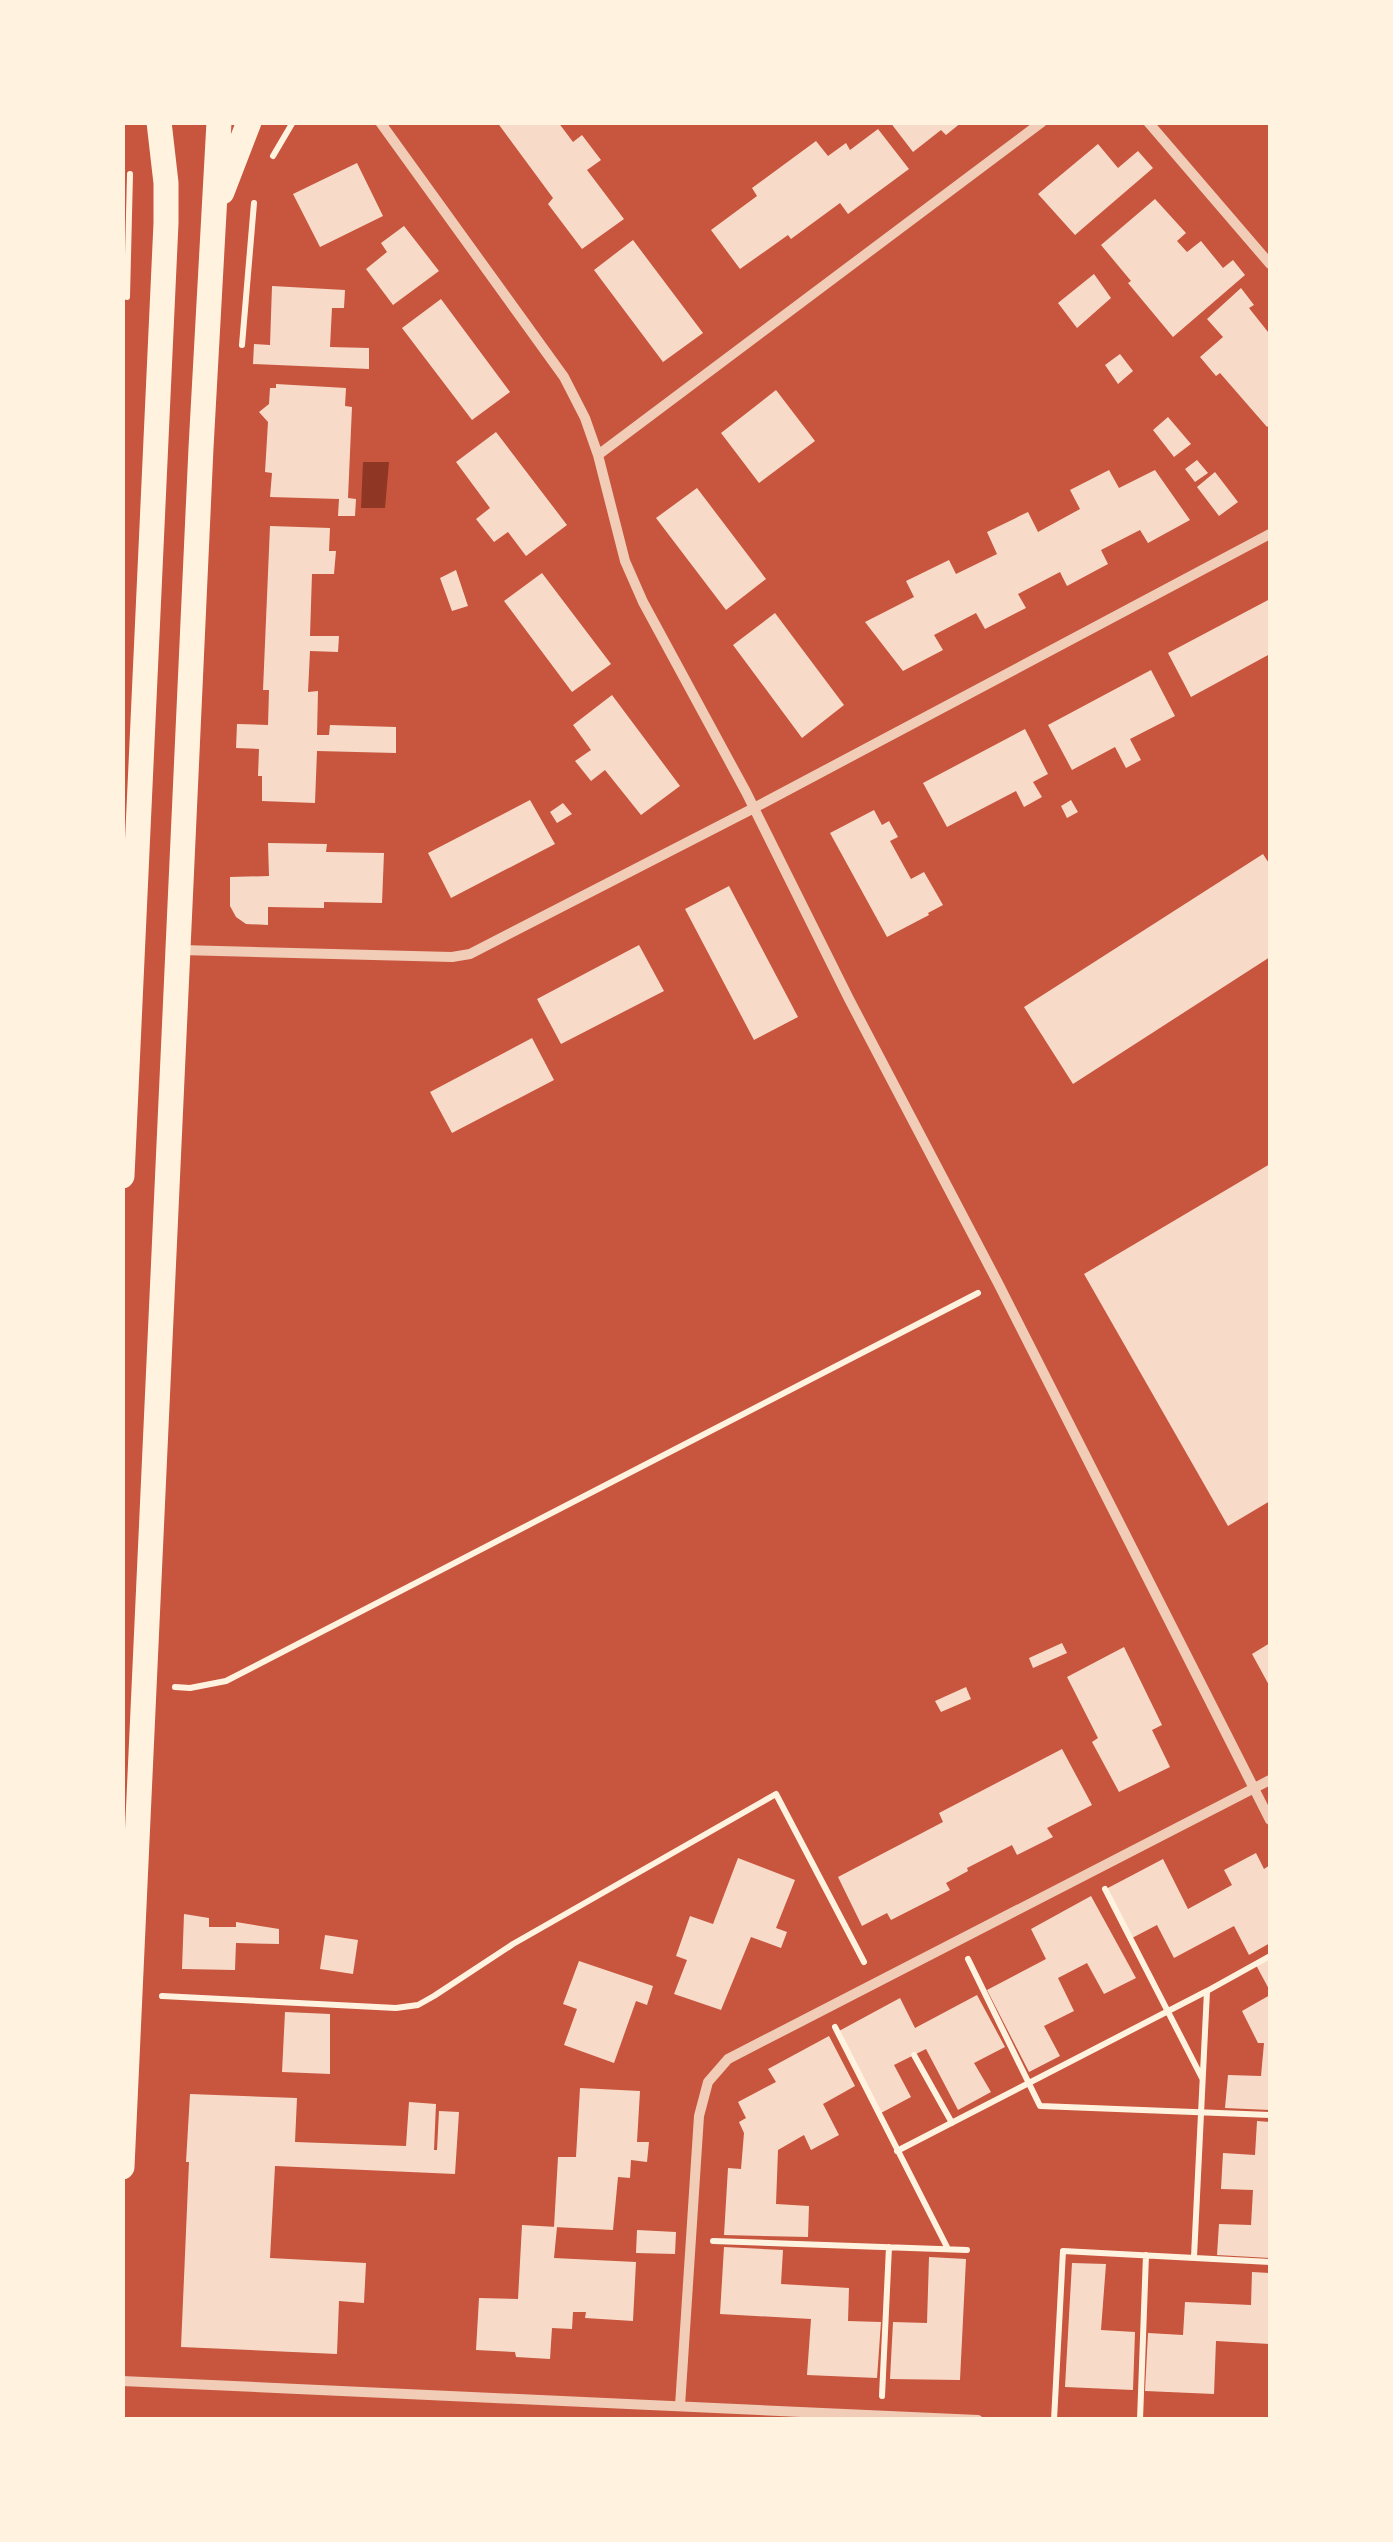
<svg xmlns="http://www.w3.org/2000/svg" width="1393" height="2542" font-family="Arial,sans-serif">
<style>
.water{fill:#8f3625}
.building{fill:#f7dbc8}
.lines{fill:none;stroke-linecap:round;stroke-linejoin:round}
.path{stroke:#fff3e0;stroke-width:6}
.minor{stroke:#f1ccb7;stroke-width:10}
.primary{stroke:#fff3e0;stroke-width:25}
</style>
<rect width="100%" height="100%" fill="#c8553d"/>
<!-- water -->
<path class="water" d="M 363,462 L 389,462 L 385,508 L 361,508 Z"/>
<!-- building -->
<path class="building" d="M 497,122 L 558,122 L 573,142 L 582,135 L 601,160 L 587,170 L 624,219 L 582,249 L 548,204 L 553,198 Z
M 890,122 L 962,122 L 946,135 L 941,130 L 913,152 Z
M 878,129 L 909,169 L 848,214 L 840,203 L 791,239 L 788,235 L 740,269 L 711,230 L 757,196 L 752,188 L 816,141 L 828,156 L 846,143 L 850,150 Z
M 1098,144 L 1118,168 L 1138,151 L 1153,168 L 1075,235 L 1038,194 Z
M 357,163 L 383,216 L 320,247 L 293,194 Z
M 1155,199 L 1186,233 L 1177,241 L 1187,252 L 1201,241 L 1223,268 L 1233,260 L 1245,275 L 1173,337 L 1128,283 L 1131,281 L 1101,245 Z
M 404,226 L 439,271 L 393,305 L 366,269 L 387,252 L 381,243 Z
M 633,240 L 703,333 L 663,362 L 594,270 Z
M 1094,274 L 1111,298 L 1077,328 L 1058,303 Z
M 272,286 L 345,290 L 344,308 L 332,308 L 330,347 L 369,348 L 369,369 L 253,364 L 254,344 L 270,345 Z
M 1241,288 L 1254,305 L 1249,308 L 1268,332 L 1270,330 L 1270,424 L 1267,427 L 1220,373 L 1216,376 L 1200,357 L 1223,337 L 1207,319 Z
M 441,299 L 510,392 L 472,420 L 402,328 Z
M 1120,354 L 1133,371 L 1118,384 L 1105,365 Z
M 276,384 L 346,388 L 345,406 L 352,407 L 348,498 L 356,499 L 355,516 L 338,516 L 339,499 L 270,497 L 272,473 L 265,472 L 268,422 L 259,412 L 269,404 L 270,388 L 276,388 Z
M 776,390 L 815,441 L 759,483 L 721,433 Z
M 1168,417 L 1191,444 L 1174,457 L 1153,430 Z
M 496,432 L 567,525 L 526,556 L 508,532 L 494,542 L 476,519 L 490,508 L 456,462 Z
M 1197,460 L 1208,473 L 1195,482 L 1185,469 Z
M 1109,470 L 1119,488 L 1155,470 L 1190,520 L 1148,543 L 1140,530 L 1101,550 L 1108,564 L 1067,586 L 1060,572 L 1018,594 L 1026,608 L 985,629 L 976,613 L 934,635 L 943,650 L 903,671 L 865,622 L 914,597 L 906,581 L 949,560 L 956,574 L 997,554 L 987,532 L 1028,512 L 1038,532 L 1080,509 L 1070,490 Z
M 1215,472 L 1238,502 L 1219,516 L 1197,487 Z
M 697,488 L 766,579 L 726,610 L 656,518 Z
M 270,526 L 330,528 L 329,551 L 336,551 L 334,574 L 312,574 L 310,636 L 339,636 L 338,652 L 310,651 L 308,692 L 318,691 L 317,735 L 329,735 L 330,725 L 396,727 L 396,753 L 317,751 L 315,803 L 262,801 L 262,776 L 258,776 L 259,749 L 236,748 L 237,724 L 268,725 L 269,690 L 263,690 Z
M 456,570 L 468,606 L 452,611 L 440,578 Z
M 542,573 L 611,664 L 572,692 L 504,601 Z
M 1270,599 L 1270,654 L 1191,697 L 1168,653 Z
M 775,613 L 844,705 L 802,738 L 733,645 Z
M 1151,670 L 1175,716 L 1130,739 L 1141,760 L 1126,768 L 1115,747 L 1072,770 L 1048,725 Z
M 612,695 L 680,786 L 641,815 L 605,770 L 591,781 L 575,761 L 591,750 L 573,725 Z
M 1025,729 L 1048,774 L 1033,782 L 1042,797 L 1024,807 L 1016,791 L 947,827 L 923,783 Z
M 530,800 L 555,844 L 451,898 L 428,853 Z
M 1071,800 L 1078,812 L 1067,818 L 1061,806 Z
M 563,803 L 572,814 L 557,823 L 550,812 Z
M 874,810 L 882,825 L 889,821 L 898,837 L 890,841 L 911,879 L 924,872 L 943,905 L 928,913 L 929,915 L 887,937 L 830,833 Z
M 268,843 L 327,844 L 326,852 L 384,853 L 382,903 L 324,902 L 324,908 L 268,907 L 268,925 L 246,924 L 236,917 L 230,906 L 230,877 L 269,876 Z
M 1263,854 L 1270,865 L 1270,957 L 1073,1084 L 1024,1007 Z
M 729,886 L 798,1017 L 754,1040 L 685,909 Z
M 639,945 L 664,991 L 561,1044 L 537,999 Z
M 532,1038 L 554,1080 L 452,1133 L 430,1092 Z
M 1270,1164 L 1270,1501 L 1228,1526 L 1084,1274 Z
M 1062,1643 L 1067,1653 L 1033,1668 L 1029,1658 Z
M 1270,1643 L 1270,1687 L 1252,1654 Z
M 1124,1647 L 1162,1725 L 1152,1730 L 1170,1767 L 1119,1792 L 1092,1742 L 1098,1738 L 1067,1677 Z
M 966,1687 L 971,1699 L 941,1712 L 935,1701 Z
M 1062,1749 L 1092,1805 L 1047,1828 L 1053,1837 L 1017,1855 L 1012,1845 L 967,1868 L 968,1871 L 946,1883 L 950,1890 L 891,1920 L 887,1913 L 862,1926 L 838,1877 L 943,1822 L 939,1813 Z
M 1256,1853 L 1264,1869 L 1270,1865 L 1270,1943 L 1249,1955 L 1234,1926 L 1174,1958 L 1157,1925 L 1132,1938 L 1106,1889 L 1163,1859 L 1188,1909 L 1232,1885 L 1224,1870 Z
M 738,1858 L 795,1880 L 776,1928 L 787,1932 L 781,1948 L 751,1937 L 721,2010 L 674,1994 L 687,1960 L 676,1956 L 690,1916 L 713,1924 Z
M 1091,1896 L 1136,1978 L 1104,1994 L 1087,1963 L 1058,1978 L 1074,2011 L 1044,2026 L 1060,2056 L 1029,2072 L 987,1990 L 1046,1959 L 1031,1929 Z
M 184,1914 L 209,1918 L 209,1927 L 236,1927 L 236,1922 L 279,1929 L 279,1944 L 236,1943 L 235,1970 L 182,1969 Z
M 325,1935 L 358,1940 L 353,1974 L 320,1969 Z
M 1270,1957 L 1270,1991 L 1256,1965 Z
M 579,1961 L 653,1986 L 647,2005 L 636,2001 L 614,2063 L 564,2045 L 577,2009 L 563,2004 Z
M 977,1995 L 1005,2047 L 974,2063 L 991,2092 L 958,2110 L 926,2049 L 894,2065 L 911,2097 L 881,2113 L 839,2031 L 900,1998 L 915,2028 Z
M 1270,1995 L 1270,2110 L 1225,2108 L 1228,2075 L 1261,2076 L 1264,2043 L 1258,2043 L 1242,2011 Z
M 285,2012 L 330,2014 L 330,2074 L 282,2072 Z
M 829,2036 L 855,2086 L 823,2104 L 839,2135 L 811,2150 L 804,2135 L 778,2150 L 776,2204 L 809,2206 L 808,2237 L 724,2235 L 728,2168 L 741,2169 L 744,2133 L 739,2122 L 746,2118 L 738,2102 L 776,2082 L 768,2069 Z
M 580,2088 L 640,2091 L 637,2142 L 649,2142 L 647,2162 L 631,2160 L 630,2178 L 618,2177 L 613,2230 L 554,2227 L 558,2157 L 576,2157 Z
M 190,2094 L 297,2098 L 295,2142 L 406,2146 L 409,2102 L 436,2104 L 434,2150 L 437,2150 L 439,2111 L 459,2112 L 455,2174 L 275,2166 L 270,2258 L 366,2263 L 364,2303 L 339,2301 L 337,2354 L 181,2347 L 189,2162 L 186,2162 Z
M 1257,2121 L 1270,2122 L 1270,2258 L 1217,2255 L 1219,2224 L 1251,2225 L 1253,2190 L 1221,2189 L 1223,2153 L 1255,2155 Z
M 522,2225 L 557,2227 L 554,2258 L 636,2262 L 633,2321 L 585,2318 L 586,2312 L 573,2312 L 572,2329 L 552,2328 L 550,2359 L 516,2357 L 515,2352 L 476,2350 L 479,2298 L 518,2299 Z
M 637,2230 L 676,2232 L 675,2254 L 636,2253 Z
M 724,2247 L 783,2250 L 781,2284 L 849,2288 L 848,2321 L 881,2322 L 877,2378 L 807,2375 L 811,2319 L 720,2314 Z
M 929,2257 L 966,2259 L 960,2380 L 890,2379 L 893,2322 L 927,2323 Z
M 1072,2263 L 1106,2264 L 1101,2330 L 1135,2332 L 1133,2390 L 1065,2387 Z
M 1252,2272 L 1270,2273 L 1270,2344 L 1216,2341 L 1214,2394 L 1145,2391 L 1148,2333 L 1183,2335 L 1185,2302 L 1251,2305 Z"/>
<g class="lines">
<!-- path -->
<path class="path" d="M 273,156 L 293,122
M 127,297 L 130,174
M 242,345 L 254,203
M 175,1687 L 190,1688 L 226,1681 L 978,1293
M 1105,1889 L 1202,2078
M 968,1959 L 1040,2106 L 1270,2115
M 162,1996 L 396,2008 L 418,2005 L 434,1996 L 513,1944 L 776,1794 L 864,1962
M 835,2027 L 948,2249
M 914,2055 L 952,2123
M 897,2151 L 1207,1991
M 713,2241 L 967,2250
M 1194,2257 L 1207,1991 L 1270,1956
M 882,2396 L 889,2247
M 1054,2420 L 1063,2251 L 1270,2262
M 1140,2420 L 1146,2255"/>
<!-- minor -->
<path class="minor" d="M 380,122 L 564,377 L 585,418 L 598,455 L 625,561 L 643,602 L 746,792 L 849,999 L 998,1283 L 1270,1820
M 1148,122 L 1270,264
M 598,455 L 1042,122
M 181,950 L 452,957 L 470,954 L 754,808 L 1270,534
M 122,2381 L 978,2420
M 680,2406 L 699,2116 L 708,2082 L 728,2059 L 1270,1780"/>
<!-- primary -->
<path class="primary" d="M 222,192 L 249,122
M 122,1176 L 166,223 L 166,183 L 159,122
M 122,2167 L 201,448 L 219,122"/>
</g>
<!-- border -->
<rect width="1393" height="2542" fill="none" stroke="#fff3e0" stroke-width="250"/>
</svg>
